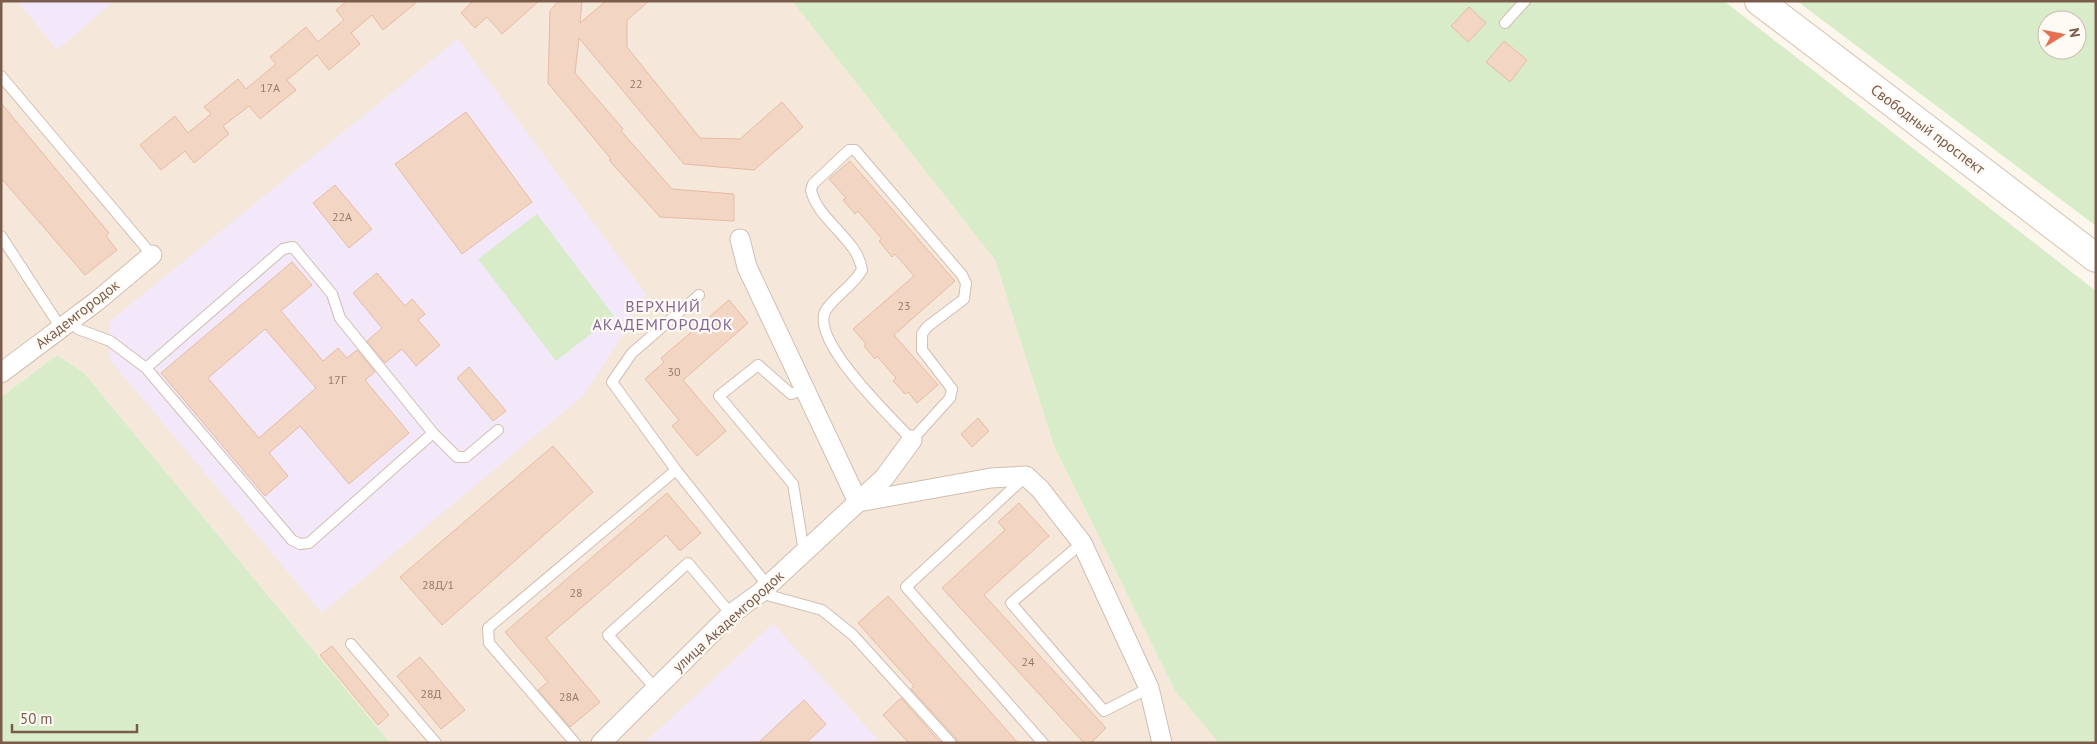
<svg xmlns="http://www.w3.org/2000/svg" width="2097" height="744" font-family="'PT Sans',sans-serif">
<style>
.residential{fill:#f5e8da}
.education{fill:#f3e8fa}
.green{fill:#d8ecc9;fill-rule:evenodd}
.building{fill:#f3d5c3;stroke:#e6bba3;fill-rule:evenodd}
.lines{fill:none;stroke-linecap:round;stroke-linejoin:round}
.service-casing{stroke:#d1beb0;stroke-width:12}
.minor-casing{stroke:#d1beb0;stroke-width:21}
.secondary-casing{stroke:#d6c0b0;stroke-width:30}
.service{stroke:#fff;stroke-width:10}
.minor{stroke:#fff;stroke-width:19}
.secondary{stroke:#fff;stroke-width:28}
.labels{text-anchor:middle;dominant-baseline:central;stroke-width:4.5;stroke-linejoin:round;paint-order:stroke}
.number-label{font-size:12px;fill:#987a6a}
.street-label{font-size:15px;fill:#7a5c4d;stroke:#fffaf3}
.neighbourhood-label{font-size:16px;letter-spacing:1px;fill:#846695;stroke:#fffaf3}
</style>
<rect width="100%" height="100%" fill="#fdf6ec"/>
<!-- residential -->
<path class="residential" d="M 1,1 L 792,1 L 995,260 L 1054,446 L 1175,691 L 1219,743 L 390,743 L 84,373 L 57,355 L 1,397 Z"/>
<!-- education -->
<path class="education" d="M 17,1 L 114,1 L 57,50 Z
M 458,39 L 646,294 L 606,361 L 583,396 L 322,613 L 110,360 L 110,321 Z
M 773,624 L 881,743 L 644,743 Z"/>
<!-- green -->
<path class="green" d="M 792,1 L 1724,1 L 2096,291 L 2096,743 L 1219,743 L 1175,691 L 1054,446 L 995,260 Z
M 1797,1 L 2096,1 L 2096,226 ZM 2047,20 L 2077,20 L 2077,50 L 2047,50 Z
M 537,214 L 614,316 L 556,361 L 478,259 Z
M 57,355 L 84,373 L 390,743 L 1,743 L 1,397 Z"/>
<!-- building -->
<path class="building" d="M 347,1 L 418,1 L 383,30 L 372,15 L 351,33 L 360,44 L 329,70 L 317,55 L 287,80 L 296,90 L 260,119 L 249,106 L 223,126 L 229,134 L 194,163 L 185,151 L 161,170 L 140,145 L 175,116 L 188,133 L 211,114 L 204,107 L 238,79 L 246,89 L 276,64 L 270,57 L 306,27 L 318,42 L 344,20 L 336,10 Z
M 473,1 L 539,1 L 502,34 L 487,17 L 475,28 L 461,13 Z
M 558,1 L 582,1 L 580,23 L 606,1 L 649,1 L 627,20 L 627,47 L 700,138 L 740,139 L 782,102 L 803,127 L 754,170 L 684,164 L 579,38 L 575,73 L 623,129 L 621,131 L 672,189 L 734,194 L 734,221 L 660,217 L 609,160 L 611,159 L 548,83 L 550,11 Z
M 1469,7 L 1486,23 L 1468,42 L 1451,26 Z
M 1504,41 L 1527,60 L 1510,82 L 1486,62 Z
M 1,103 L 109,233 L 106,236 L 117,250 L 85,275 L 1,178 Z
M 466,112 L 532,202 L 462,254 L 395,164 Z
M 850,161 L 955,281 L 894,335 L 938,385 L 917,403 L 908,392 L 905,394 L 893,381 L 896,378 L 877,356 L 875,359 L 864,346 L 866,344 L 853,329 L 914,276 L 895,254 L 892,257 L 879,241 L 882,239 L 858,211 L 855,214 L 843,200 L 846,198 L 829,179 Z
M 335,185 L 372,229 L 349,248 L 313,203 Z
M 292,262 L 312,285 L 281,311 L 323,361 L 338,348 L 347,358 L 357,350 L 375,372 L 365,380 L 409,433 L 349,484 L 300,426 L 269,453 L 288,476 L 265,496 L 161,373 ZM 265,329 L 316,388 L 259,438 L 208,378 Z
M 377,273 L 405,306 L 412,299 L 425,314 L 418,320 L 440,345 L 416,366 L 402,349 L 385,363 L 367,341 L 382,328 L 353,293 Z
M 729,300 L 748,323 L 683,380 L 726,431 L 697,456 L 672,426 L 679,420 L 645,379 L 664,362 L 661,358 Z
M 469,367 L 506,411 L 493,421 L 457,378 Z
M 978,418 L 989,431 L 972,447 L 961,434 Z
M 553,446 L 593,492 L 442,625 L 400,577 Z
M 667,493 L 701,533 L 680,551 L 666,535 L 546,638 L 600,702 L 570,727 L 538,690 L 548,682 L 505,632 Z
M 1019,503 L 1049,536 L 984,595 L 1106,728 L 1091,743 L 1084,743 L 942,588 L 1005,530 L 998,522 Z
M 888,596 L 1018,743 L 958,743 L 956,738 L 911,689 L 914,686 L 858,623 Z
M 332,646 L 389,715 L 378,725 L 320,655 Z
M 420,657 L 465,710 L 441,729 L 397,676 Z
M 901,698 L 941,743 L 909,743 L 883,715 Z
M 804,700 L 826,724 L 806,743 L 758,743 Z"/>
<g class="lines">
<defs>
<path id="service" d="M 1505,23 L 1525,1
M 1,76 L 152,255
M 849,150 L 855,150 L 962,275 L 966,283 L 964,299 L 927,327 L 922,334 L 922,350 L 952,389 L 950,398 L 912,440 C 892,418 808,339 826,310 C 836,295 853,286 862,270 C 858,239 818,221 811,190 L 813,184 Z
M 1,236 L 61,328
M 70,321 L 78,329 L 110,341 L 146,368 L 292,540 L 300,544 L 309,543 L 433,433 L 340,318 L 332,294 L 293,247 L 283,249 L 146,368
M 433,433 L 457,457 L 466,457 L 498,430
M 676,470 L 612,382 L 632,353 L 699,295
M 1025,477 L 906,587 L 1043,743
M 1082,543 L 1011,603 L 1104,711 L 1149,688
M 804,552 L 793,484 L 719,396 L 758,365 L 791,394 L 805,389
M 760,593 L 822,610 L 853,635 L 951,743
M 351,644 L 436,743
M 655,688 L 608,635 L 688,563 L 731,614
M 575,743 L 489,643 L 488,628 L 676,470 L 768,586"/>
<path id="minor" d="M 740,239 L 747,267 L 858,502
M 1,373 L 97,301 L 152,255
M 858,502 L 991,478 L 1026,476 L 1040,489 L 1082,543 L 1149,688 L 1162,743
M 601,743 L 731,614 L 760,593 L 884,478 L 912,440"/>
<path id="secondary" d="M 1759,1 L 2096,258"/>
</defs>
<!-- service casing -->
<use href="#service" class="service-casing"/>
<!-- minor casing -->
<use href="#minor" class="minor-casing"/>
<!-- secondary casing -->
<use href="#secondary" class="secondary-casing"/>
<!-- service -->
<use href="#service" class="service"/>
<!-- minor -->
<use href="#minor" class="minor"/>
<!-- secondary -->
<use href="#secondary" class="secondary"/>
</g>
<g class="labels">
<!-- number labels -->
<g class="number-label">
<text x="636" y="83">22</text>
<text x="270" y="87">17А</text>
<text x="342" y="216">22А</text>
<text x="904" y="305">23</text>
<text x="674" y="371">30</text>
<text x="337" y="379">17Г</text>
<text x="438" y="584">28Д/1</text>
<text x="576" y="592">28</text>
<text x="1028" y="661">24</text>
<text x="431" y="693">28Д</text>
<text x="569" y="696">28А</text>
</g>
<!-- street labels -->
<g class="street-label">
<text transform="translate(1928 129) rotate(37)">Свободный проспект</text>
<text transform="translate(77 314) rotate(-38)">Академгородок</text>
<text transform="translate(728 621) rotate(-42)">улица Академгородок</text>
</g>
<!-- neighbourhood labels -->
<g class="neighbourhood-label">
<text x="663" y="306">ВЕРХНИЙ<tspan x="663" dy="18">АКАДЕМГОРОДОК</tspan></text>
</g>
</g>
<!-- border -->
<rect width="2097" height="744" fill="none" stroke="#7a5c4d" stroke-width="5"/>
<!-- north arrow -->
<g transform="translate(2062 35) rotate(80)"><circle r="24" fill="#fffaf3" stroke="#cabbb1"/>
<path d="M0-4L9 19L0 12L-9 19Z" fill="#e76f51"/>
<text y="-8" font-size="14" font-weight="bold" text-anchor="middle" fill="#7a5c4d">N</text>
</g>
<!-- scale -->
<path d="M12 724v8h125v-8" fill="none" stroke="#7a5c4d" stroke-width="2.5"/>
<text x="20" y="724" font-size="15" fill="#7a5c4d" stroke="#fffaf3" stroke-width="4" paint-order="stroke">50 m</text>
</svg>
